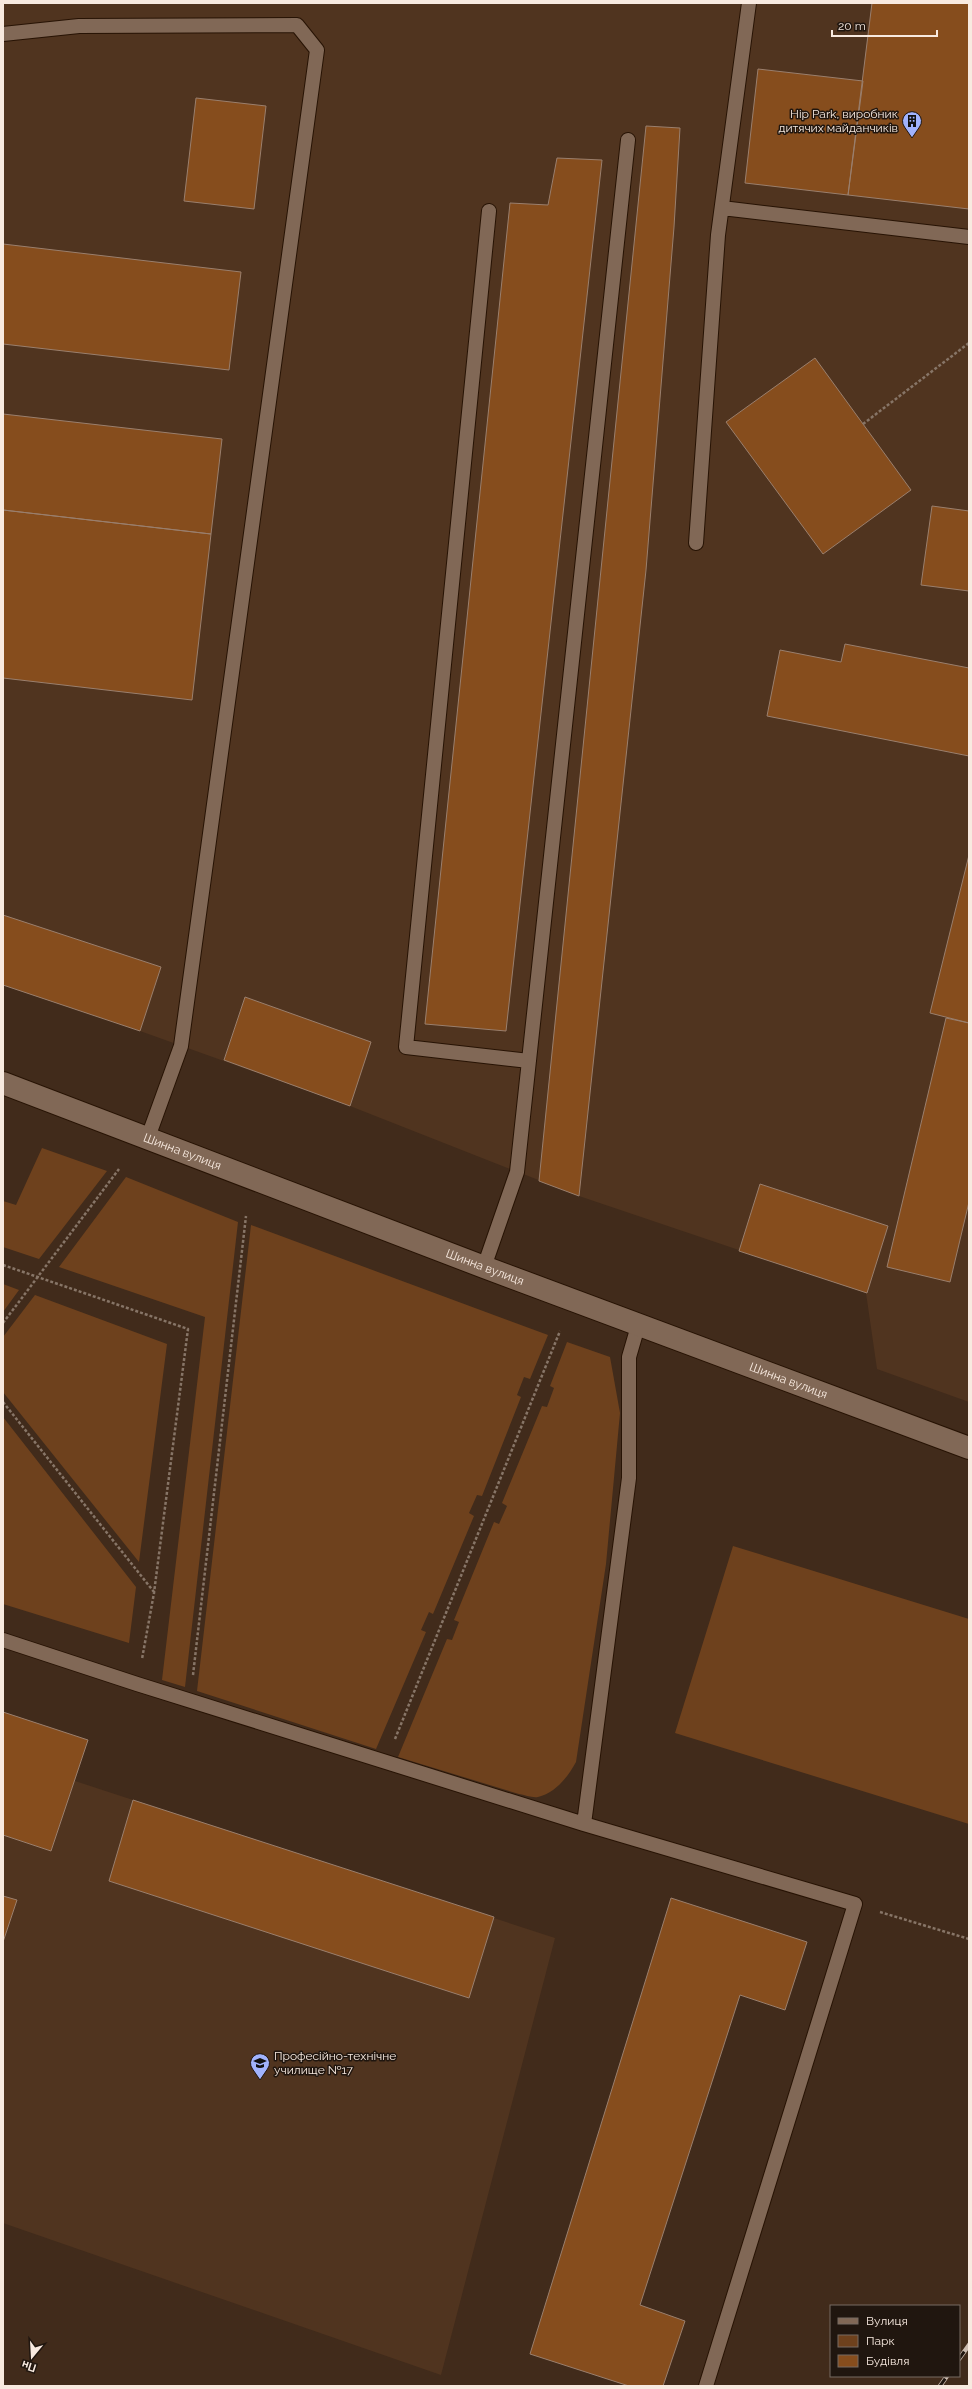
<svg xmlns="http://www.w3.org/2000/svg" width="972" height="2389" font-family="Raleway,sans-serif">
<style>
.built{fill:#50341f}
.green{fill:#6e411d}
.building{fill:#864d1d;stroke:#9a7f6d}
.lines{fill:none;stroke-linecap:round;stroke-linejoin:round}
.lane-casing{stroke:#271304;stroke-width:16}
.secondary-casing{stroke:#271304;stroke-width:24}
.path{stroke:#877567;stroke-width:2.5;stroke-dasharray:3 2;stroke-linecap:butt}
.lane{stroke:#816856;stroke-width:14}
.secondary{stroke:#816856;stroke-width:22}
.rail-casing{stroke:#cbbbb0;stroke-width:4.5}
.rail{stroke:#20160f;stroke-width:3;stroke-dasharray:9;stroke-linecap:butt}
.labels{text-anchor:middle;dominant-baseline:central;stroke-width:3;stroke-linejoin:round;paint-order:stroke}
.poi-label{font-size:12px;fill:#f8eae0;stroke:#20160f;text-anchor:end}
.street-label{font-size:12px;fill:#f8eae0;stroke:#20160f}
</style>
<rect width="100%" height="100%" fill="#412b1b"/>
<!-- built -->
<path class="built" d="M 3,3 L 969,3 L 969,1402 L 877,1369 L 866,1293 L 579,1196 L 350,1106 L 140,1031 L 3,985 Z
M 3,1712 L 88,1740 L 75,1781 L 555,1938 L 441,2375 L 3,2223 Z"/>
<!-- green -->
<path class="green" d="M 42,1148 L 107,1171 L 39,1259 L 3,1247 L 3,1201 L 16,1205 Z
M 126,1177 L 238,1222 L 185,1687 L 162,1680 L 205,1317 L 59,1267 Z
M 251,1225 L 548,1335 L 530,1379 L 524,1377 L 517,1395 L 521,1397 L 482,1496 L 477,1495 L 469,1513 L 474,1516 L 433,1614 L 429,1612 L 421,1630 L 426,1632 L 376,1749 L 197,1691 Z
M 3,1284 L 19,1290 L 3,1312 Z
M 35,1295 L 167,1344 L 139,1562 L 3,1392 L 3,1337 Z
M 567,1342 L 610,1357 L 620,1413 L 606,1564 L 576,1762 C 568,1777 555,1793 538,1797 C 532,1798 525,1795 519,1794 L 398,1757 L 447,1639 L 452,1640 L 459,1622 L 454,1620 L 494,1522 L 499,1524 L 507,1506 L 502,1503 L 542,1406 L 547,1407 L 554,1388 L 550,1386 Z
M 3,1417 L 136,1587 L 129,1643 L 3,1604 Z
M 733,1546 L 969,1619 L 969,1824 L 675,1733 Z"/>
<!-- building -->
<path class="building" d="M 872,3 L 969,3 L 969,209 L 848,195 Z
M 758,69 L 863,81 L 848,195 L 745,183 Z
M 196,98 L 266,106 L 254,209 L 184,201 Z
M 646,126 L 680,128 L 674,227 L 646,570 L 579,1196 L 539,1181 Z
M 557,158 L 602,160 L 506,1031 L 425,1024 L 510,203 L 548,205 Z
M 3,244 L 241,272 L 229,370 L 3,344 Z
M 815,358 L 911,490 L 823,554 L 726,422 Z
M 3,414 L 222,439 L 211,534 L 3,510 Z
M 932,506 L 969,511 L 969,591 L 921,585 Z
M 3,510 L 211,534 L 192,700 L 3,678 Z
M 845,644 L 969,668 L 969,756 L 767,716 L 780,650 L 841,662 Z
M 969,855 L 969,1023 L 930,1013 Z
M 3,915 L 161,967 L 140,1031 L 3,985 Z
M 245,997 L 371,1042 L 350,1106 L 224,1060 Z
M 946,1018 L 969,1023 L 969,1202 L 950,1282 L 887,1267 Z
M 760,1184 L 888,1226 L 867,1293 L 739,1251 Z
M 3,1712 L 88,1740 L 51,1851 L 3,1835 Z
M 133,1800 L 494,1917 L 469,1998 L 109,1881 Z
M 3,1896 L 17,1900 L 3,1942 Z
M 671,1898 L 807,1942 L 785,2010 L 740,1995 L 640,2305 L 685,2321 L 663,2386 L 629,2386 L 530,2354 Z"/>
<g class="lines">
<defs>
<path id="lane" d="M 3,34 L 79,26 L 297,25 L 317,50 L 181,1046 L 147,1140
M 722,208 L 969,237
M 489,211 L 406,1047 L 529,1061
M 696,543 L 718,235 L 749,3
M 484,1267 L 517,1172 L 628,140
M 638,1326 L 629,1357 L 629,1478 L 584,1824 L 855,1904 L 706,2386
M 3,1640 L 137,1684 L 584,1824"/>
<g id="secondary">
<path id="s1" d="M 3,1083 L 484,1267 L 969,1448"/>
</g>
</defs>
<!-- lane casing -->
<use href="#lane" class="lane-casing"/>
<!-- secondary casing -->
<use href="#secondary" class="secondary-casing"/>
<!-- path -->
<path class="path" d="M 863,424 L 969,343
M 3,1265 L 188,1329 L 154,1593 L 142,1659
M 3,1323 L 119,1169
M 3,1402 L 154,1592
M 193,1675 L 246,1216
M 395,1739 L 560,1331
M 880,1912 L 969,1939"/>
<!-- lane -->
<use href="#lane" class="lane"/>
<!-- secondary -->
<use href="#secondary" class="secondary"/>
<defs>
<path id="rail" d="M 959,2359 L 969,2345
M 940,2386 L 947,2376"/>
</defs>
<!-- rail casing -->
<use href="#rail" class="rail-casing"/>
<!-- rail -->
<use href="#rail" class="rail"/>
</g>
<!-- icons -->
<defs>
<symbol id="building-pin" viewBox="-11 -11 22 30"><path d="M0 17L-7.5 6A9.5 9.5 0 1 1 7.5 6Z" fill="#a1b3fd" stroke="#20160f"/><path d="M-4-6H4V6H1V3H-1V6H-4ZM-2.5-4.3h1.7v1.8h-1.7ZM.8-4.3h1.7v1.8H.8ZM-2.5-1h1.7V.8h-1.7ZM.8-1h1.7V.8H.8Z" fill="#111"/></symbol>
<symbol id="university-pin" viewBox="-11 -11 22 30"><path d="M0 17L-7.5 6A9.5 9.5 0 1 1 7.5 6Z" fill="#a1b3fd" stroke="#20160f"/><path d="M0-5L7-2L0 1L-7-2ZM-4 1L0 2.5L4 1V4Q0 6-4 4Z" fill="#111"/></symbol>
</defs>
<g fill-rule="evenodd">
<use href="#building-pin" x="901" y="110" width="22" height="30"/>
<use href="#university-pin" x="249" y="2052" width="22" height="30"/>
</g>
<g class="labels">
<!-- poi labels -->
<g class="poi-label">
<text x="898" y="114">Hip Park, виробник<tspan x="898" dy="14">дитячих майданчиків</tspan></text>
<text x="274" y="2056" text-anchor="start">Професійно-технічне<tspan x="274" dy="14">училище №17</tspan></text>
</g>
<!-- street labels -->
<g class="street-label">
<text stroke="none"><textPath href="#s1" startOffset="192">Шинна вулиця</textPath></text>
<text stroke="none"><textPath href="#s1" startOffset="516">Шинна вулиця</textPath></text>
<text stroke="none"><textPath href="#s1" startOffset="840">Шинна вулиця</textPath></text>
</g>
</g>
<!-- border -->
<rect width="972" height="2389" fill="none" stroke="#f8eae0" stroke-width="8"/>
<!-- legend -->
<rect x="830" y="2305" width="130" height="72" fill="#20160f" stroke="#766b63"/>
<rect x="838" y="2318" width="20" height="6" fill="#816856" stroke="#766b63"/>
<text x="866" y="2325" font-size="12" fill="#f8eae0">Вулиця</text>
<rect x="838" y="2335" width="20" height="12" fill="#6e411d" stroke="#766b63"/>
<text x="866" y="2345" font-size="12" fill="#f8eae0">Парк</text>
<rect x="838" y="2355" width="20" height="12" fill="#864d1d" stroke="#766b63"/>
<text x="866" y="2365" font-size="12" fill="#f8eae0">Будівля</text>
<!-- north arrow -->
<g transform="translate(32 2357) rotate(198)" stroke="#20160f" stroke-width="3" paint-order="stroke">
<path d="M0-3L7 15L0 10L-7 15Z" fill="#f8eae0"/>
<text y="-6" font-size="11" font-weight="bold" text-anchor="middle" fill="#f8eae0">Пн</text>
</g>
<!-- scale -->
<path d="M832 30v6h105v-6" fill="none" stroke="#f8eae0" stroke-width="2"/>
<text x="838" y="30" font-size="12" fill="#f8eae0" stroke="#20160f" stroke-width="3" paint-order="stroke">20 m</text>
</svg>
